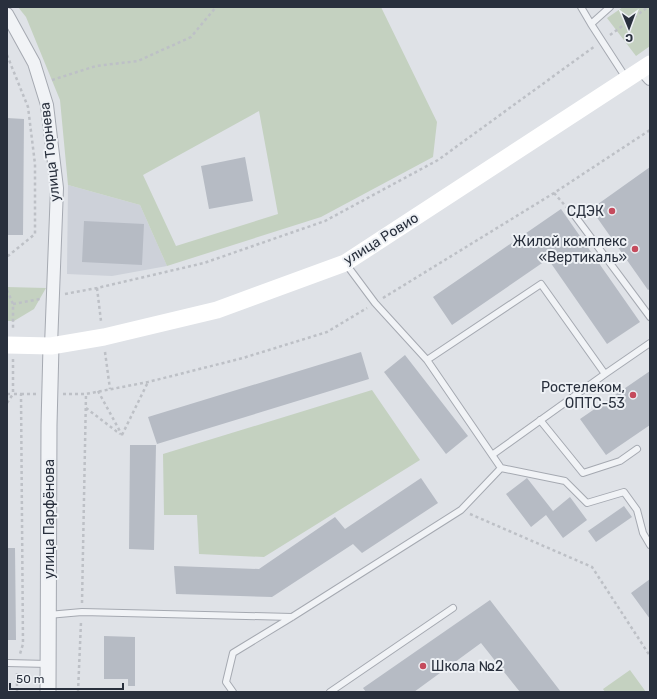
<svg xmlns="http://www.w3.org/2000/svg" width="657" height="699" font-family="Rubik,sans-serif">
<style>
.built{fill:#cdd1d9}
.green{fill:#c4d1c0;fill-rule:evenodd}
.building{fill:#b6bbc4}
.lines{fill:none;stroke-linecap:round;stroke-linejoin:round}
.service-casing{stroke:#a5a9b1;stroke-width:8}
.minor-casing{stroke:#a5a9b1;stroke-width:14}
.tertiary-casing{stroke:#a5a9b1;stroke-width:17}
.path{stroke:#bdc0c6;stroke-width:2.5;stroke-dasharray:3 3;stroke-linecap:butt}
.service{stroke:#f1f3f6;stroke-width:6}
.minor{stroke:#f1f3f6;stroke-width:12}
.tertiary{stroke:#f1f3f6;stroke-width:15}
.secondary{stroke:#fff;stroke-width:17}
.poi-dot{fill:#c54b5d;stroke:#eef1f5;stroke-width:1.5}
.labels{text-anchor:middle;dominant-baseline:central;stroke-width:4;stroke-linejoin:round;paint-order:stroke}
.street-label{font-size:14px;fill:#29303d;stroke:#eef1f5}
.poi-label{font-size:14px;fill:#29303d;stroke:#eef1f5;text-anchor:end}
</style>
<rect width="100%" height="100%" fill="#dfe2e7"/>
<!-- built -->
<path class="built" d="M 68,185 L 140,205 L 167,266 L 112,276 L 67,274 Z"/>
<!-- green -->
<path class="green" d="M 18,7 L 381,7 L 437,122 L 433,157 L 321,217 L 167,266 L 140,205 L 68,185 L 60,100 L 26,17 ZM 259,111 L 278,214 L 176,246 L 143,175 Z
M 623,7 L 650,7 L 650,46 L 636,56 L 607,18 Z
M 7,287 L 46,288 L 34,309 L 14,321 L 7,321 Z
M 372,390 L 420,460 L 264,557 L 199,554 L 197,515 L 164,515 L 163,454 Z
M 630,670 L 646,692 L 605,692 L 603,689 Z"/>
<!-- building -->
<path class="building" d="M 7,118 L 24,119 L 23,235 L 7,235 Z
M 245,157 L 253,201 L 209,209 L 201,166 Z
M 650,167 L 650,289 L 648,290 L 591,209 Z
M 561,209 L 640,322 L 607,344 L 548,259 L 452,325 L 433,297 Z
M 84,221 L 144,224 L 142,265 L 82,262 Z
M 361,352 L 369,379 L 157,444 L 148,417 Z
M 405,355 L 468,436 L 446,454 L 384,372 Z
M 650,371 L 650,425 L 606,455 L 580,419 Z
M 130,445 L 156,445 L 154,550 L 129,549 Z
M 421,478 L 438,503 L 362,553 L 353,544 L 272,597 L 176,594 L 174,566 L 259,569 L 335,517 L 345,529 Z
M 527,478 L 553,511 L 570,497 L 587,520 L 563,538 L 546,515 L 531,527 L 506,494 Z
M 624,506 L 632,517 L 596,542 L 588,531 Z
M 7,548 L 15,548 L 16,640 L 7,640 Z
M 650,579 L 650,619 L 631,593 Z
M 490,600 L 561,692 L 520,692 L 481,643 L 414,692 L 366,692 L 363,688 Z
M 104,636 L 135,637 L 135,686 L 128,686 L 128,679 L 104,679 Z"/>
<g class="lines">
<defs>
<path id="service" d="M 581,7 L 591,24
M 610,7 L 591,24 L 626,78
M 575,216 L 650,317
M 427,360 L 541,284 L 605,374 L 492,455
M 605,374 L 650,343
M 540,420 L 583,473 L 620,461 L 637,449
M 501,468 L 565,481 L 587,503 L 624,492 L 637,510 L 643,533 L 650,545
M 48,615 L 82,612 L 292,617
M 7,663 L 48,664
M 233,692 L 226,682 L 233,653 L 292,617 L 461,510 L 501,468 L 427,360 L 375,303 L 346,264
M 330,692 L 453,608"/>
<path id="minor" d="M 7,14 L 34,63 L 47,105 L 57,188 L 51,346
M 642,70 L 650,79"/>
<path id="tertiary" d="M 48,692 L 49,425 L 51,346"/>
</defs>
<!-- service casing -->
<use href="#service" class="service-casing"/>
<!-- minor casing -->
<use href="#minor" class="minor-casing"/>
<!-- tertiary casing -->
<use href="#tertiary" class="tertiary-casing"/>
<!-- path -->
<path class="path" d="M 610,35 L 648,7
M 7,55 L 28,107 L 35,164 L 35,234 L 8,256 L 7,259
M 52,80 L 96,66 L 138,61 L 191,37 L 216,7
M 554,193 L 569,210
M 97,288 L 101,321
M 7,290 L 13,304 L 13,330
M 65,294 L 97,288 L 204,263 L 325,221 L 438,160 L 595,46
M 383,298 L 554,193 L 650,130
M 13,304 L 40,299
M 105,352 L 110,389
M 13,359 L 13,394 L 21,394 L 23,644 L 20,654
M 98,391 L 122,435
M 7,394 L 13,394
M 21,394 L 36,394
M 63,394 L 86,394 L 148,382 L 243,358 L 327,332 L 367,308
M 7,403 L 13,394
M 86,408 L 120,434
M 122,435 L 148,382
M 470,514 L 592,567 L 650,656
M 82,603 L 86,394
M 17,692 L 17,673
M 78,692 L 81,622"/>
<!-- service -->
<use href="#service" class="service"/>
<!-- minor -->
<use href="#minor" class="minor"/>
<!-- tertiary -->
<use href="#tertiary" class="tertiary"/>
<!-- secondary -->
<path class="secondary" d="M 7,345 L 51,346 L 104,337 L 217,310 L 345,263 L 650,64"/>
</g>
<!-- markers -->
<g class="poi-dot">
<circle cx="612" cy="211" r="4"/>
<circle cx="635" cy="249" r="4"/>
<circle cx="633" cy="395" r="4"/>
<circle cx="423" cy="666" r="4"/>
</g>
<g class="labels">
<!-- street labels -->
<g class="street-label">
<text transform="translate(50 152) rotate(-96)">улица Торнева</text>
<text transform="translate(381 239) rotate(-32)">улица Ровио</text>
<text transform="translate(49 519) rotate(-90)">улица Парфёнова</text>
</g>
<!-- poi labels -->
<g class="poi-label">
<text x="604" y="211">СДЭК</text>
<text x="627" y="241">Жилой комплекс<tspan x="627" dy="16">«Вертикаль»</tspan></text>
<text x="625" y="387">Ростелеком,<tspan x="625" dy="16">ОПТС-53</tspan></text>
<text x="431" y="666" text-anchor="start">Школа №2</text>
</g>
</g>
<!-- border -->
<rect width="657" height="699" fill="none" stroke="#29303d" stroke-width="16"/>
<!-- north arrow -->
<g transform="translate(629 28) rotate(179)" stroke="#eef1f5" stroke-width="3" paint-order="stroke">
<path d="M0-3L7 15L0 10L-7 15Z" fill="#29303d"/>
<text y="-6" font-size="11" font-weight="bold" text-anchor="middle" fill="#29303d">С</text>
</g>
<!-- scale -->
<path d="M10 683v6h113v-6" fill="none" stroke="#29303d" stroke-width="2"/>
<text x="16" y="683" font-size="12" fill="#29303d" stroke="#eef1f5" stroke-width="3" paint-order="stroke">50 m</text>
</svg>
